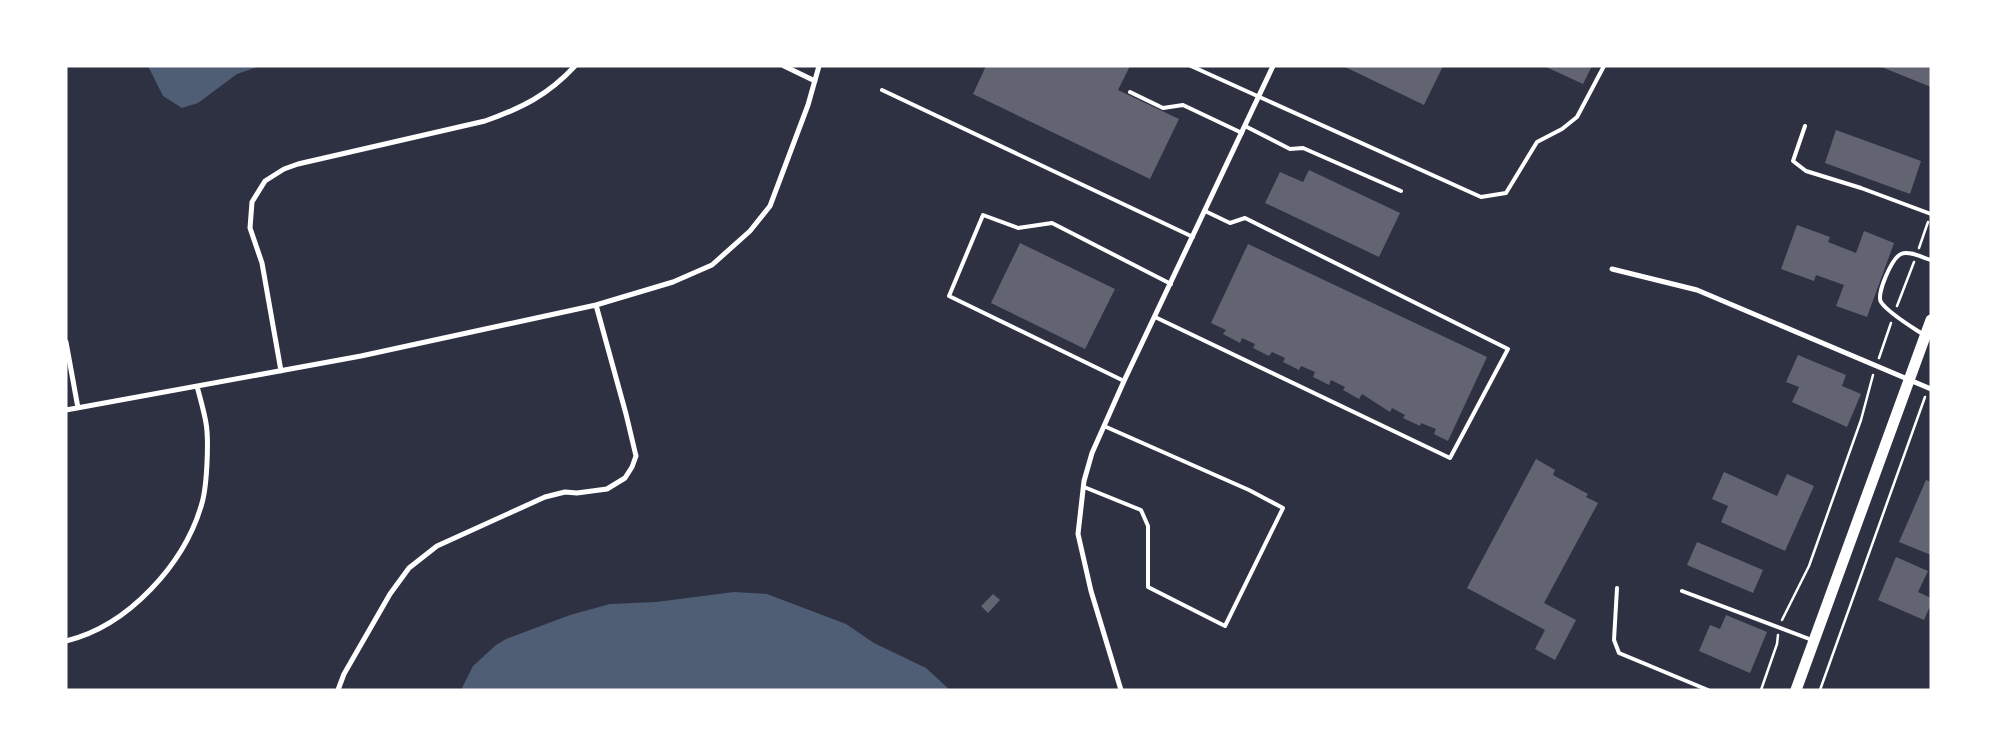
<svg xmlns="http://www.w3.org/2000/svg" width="1997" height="756" font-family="'Space Grotesk',sans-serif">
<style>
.water{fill:#4f5d75}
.building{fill:#626471}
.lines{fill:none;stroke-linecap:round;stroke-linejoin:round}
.path{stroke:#fff;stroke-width:2.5}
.service{stroke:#fff;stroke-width:4}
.minor{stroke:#fff;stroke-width:5}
.primary{stroke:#fff;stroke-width:11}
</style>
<rect width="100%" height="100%" fill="#2d3142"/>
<!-- water -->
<path class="water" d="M 148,66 L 260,66 L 237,74 L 198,103 L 182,108 L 163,96 Z
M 734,592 L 767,594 L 846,624 L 874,643 L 926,668 L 950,690 L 461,690 L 473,666 L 496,645 L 506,639 L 570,615 L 610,604 L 656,602 Z"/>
<!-- building -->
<path class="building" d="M 986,66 L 1130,66 L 1118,90 L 1179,119 L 1150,179 L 973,94 Z
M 1343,66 L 1443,66 L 1424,105 Z
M 1544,66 L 1592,66 L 1583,84 Z
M 1879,66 L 1931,66 L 1931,87 Z
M 1836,130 L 1921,161 L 1910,194 L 1825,163 Z
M 1309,170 L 1400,213 L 1379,257 L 1265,203 L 1280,172 L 1303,182 Z
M 1797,225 L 1830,237 L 1828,242 L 1856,253 L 1864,231 L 1894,243 L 1867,317 L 1836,306 L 1844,285 L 1816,275 L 1814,281 L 1781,269 Z
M 1020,243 L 1115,289 L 1085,349 L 991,303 Z
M 1248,244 L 1487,357 L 1448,441 L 1434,434 L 1436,429 L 1421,423 L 1420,426 L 1403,418 L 1405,415 L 1392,408 L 1390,412 L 1362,394 L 1359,399 L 1343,390 L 1345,387 L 1331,380 L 1329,385 L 1313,377 L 1315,372 L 1301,366 L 1299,370 L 1283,362 L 1285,358 L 1272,352 L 1269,356 L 1253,348 L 1255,344 L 1242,338 L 1240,343 L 1223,334 L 1226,330 L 1211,323 Z
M 1798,355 L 1846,375 L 1842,386 L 1861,394 L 1847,427 L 1792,402 L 1799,387 L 1786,382 Z
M 1536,459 L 1555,470 L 1553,475 L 1588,494 L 1586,497 L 1598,503 L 1544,603 L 1576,620 L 1555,660 L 1535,649 L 1545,630 L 1467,588 Z
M 1724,472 L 1777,496 L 1787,474 L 1814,486 L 1785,551 L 1721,522 L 1728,506 L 1712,499 Z
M 1926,480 L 1931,482 L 1931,555 L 1899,542 Z
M 1697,542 L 1763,570 L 1753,593 L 1687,565 Z
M 1896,557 L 1928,571 L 1918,592 L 1931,598 L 1931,604 L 1924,620 L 1878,600 Z
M 993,594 L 1000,600 L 988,613 L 981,606 Z
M 1726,615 L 1767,632 L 1750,673 L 1699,651 L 1710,625 L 1720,629 Z"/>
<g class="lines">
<!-- path -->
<path class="path" d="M 1919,248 L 1928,222
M 1897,306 L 1914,262
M 1879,358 L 1891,323
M 1782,620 L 1809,566 L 1861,420 L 1873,375
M 1761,690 L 1777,644 L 1778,635
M 1820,690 L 1925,397"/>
<!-- service -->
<path class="service" d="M 1191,66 L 1481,197 L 1506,193 L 1537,142 L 1562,129 L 1577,117 L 1604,66
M 882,90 L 1193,237
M 1130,92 L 1163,108 L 1183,105 L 1242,133
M 1245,126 L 1290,149 L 1303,148 L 1401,191
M 1805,126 L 1793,161 L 1806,171 L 1861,188 L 1931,214
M 1155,317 L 1450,458 L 1508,349 L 1245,218 L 1230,223 L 1205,211
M 1924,335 C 1912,327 1888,313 1881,302 C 1876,294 1892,258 1901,254 C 1909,250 1923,258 1931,260
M 1124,381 L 949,296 L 983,215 L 1018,228 L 1052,223 L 1171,284
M 1084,487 L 1141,510 L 1148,526 L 1148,587 L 1225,626 L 1283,508 L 1249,490 L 1104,426
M 1617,588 L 1614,640 L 1619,653 L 1708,690
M 1682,591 L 1812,640"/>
<!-- minor -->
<path class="minor" d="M 784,66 L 815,81
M 1612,269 L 1697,290 L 1931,389
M 66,342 L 78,408
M 281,371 L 262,263 L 250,228 L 252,202 L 265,181 L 284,169 L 298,164 L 485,121 C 522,108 548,95 575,66
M 66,410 L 361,356 L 596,305 L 673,282 L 712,265 L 750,231 L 770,206 L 808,105 L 819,66
M 66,641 C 128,626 185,564 202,503 C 207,486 209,440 206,423 C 204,411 200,398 197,386
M 338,690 L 344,674 L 390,594 L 409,568 L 437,546 L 545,497 L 565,492 L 577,493 L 607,489 L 625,478 L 632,467 L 636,456 L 626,414 L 596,305
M 1121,690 L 1091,591 L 1078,534 L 1084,481 L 1092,453 L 1124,381 L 1273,66"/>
<!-- primary -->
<path class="primary" d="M 1796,690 L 1931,320"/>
</g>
<!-- border -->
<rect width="1997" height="756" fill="none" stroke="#ffffff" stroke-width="135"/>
</svg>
